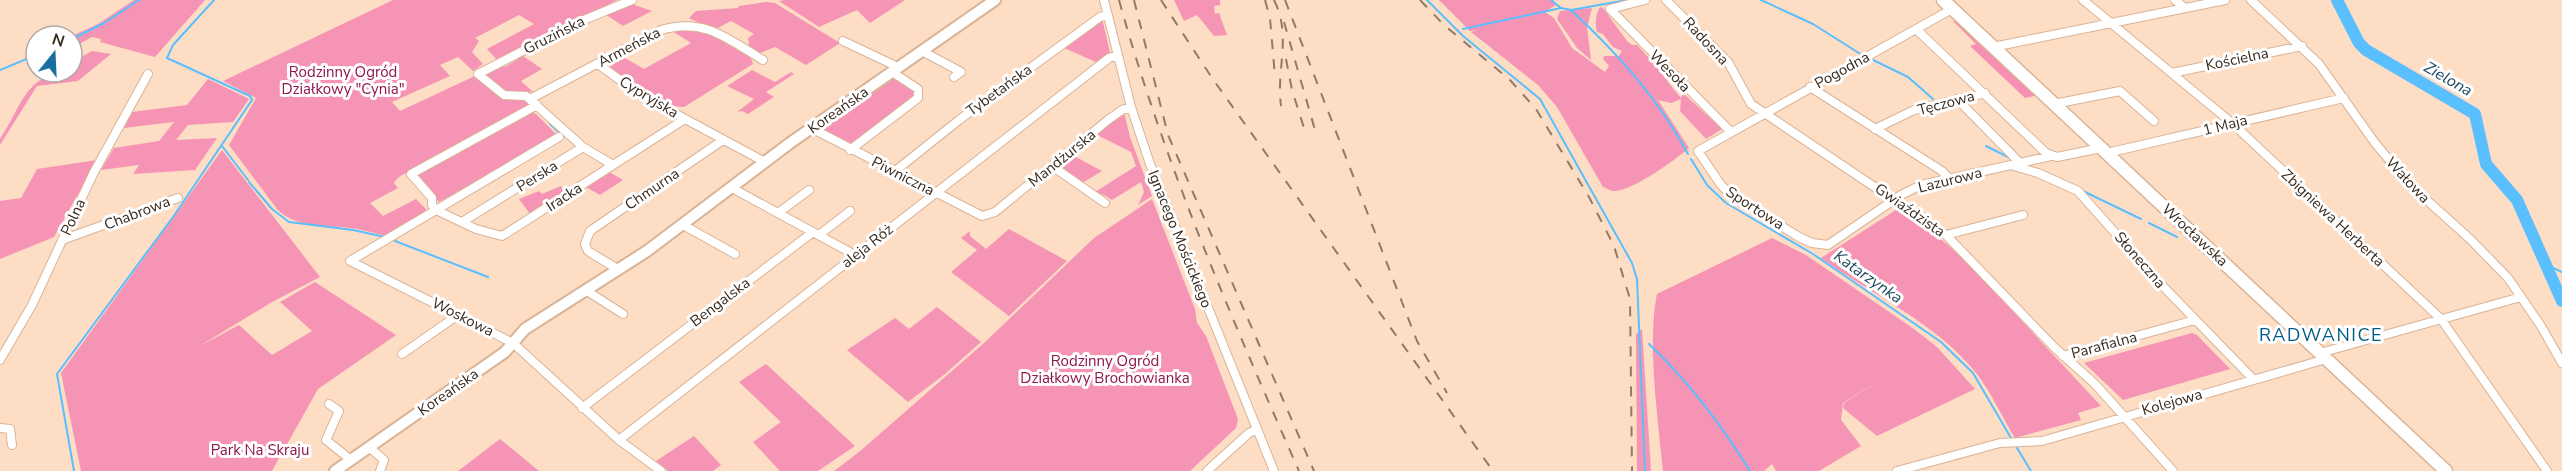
<svg xmlns="http://www.w3.org/2000/svg" width="2562" height="471" font-family="'Nunito Sans',sans-serif">
<style>
.green{fill:#f594b5}
.forest{fill:#f68fb2}
.lines{fill:none;stroke-linecap:round;stroke-linejoin:round}
.stream{stroke:#5abffe;stroke-width:2}
.river{stroke:#5abffe;stroke-width:12}
.street-casing{stroke:#d9b395;stroke-width:10}
.secondary-casing{stroke:#d9b395;stroke-width:14}
.primary-casing{stroke:#d9b395;stroke-width:15}
.street{stroke:#fff;stroke-width:8}
.secondary{stroke:#fff;stroke-width:10}
.primary{stroke:#fff;stroke-width:12}
.rail{stroke:#917a69;stroke-width:2;stroke-dasharray:10 10;stroke-linecap:butt}
.labels{text-anchor:middle;dominant-baseline:central;stroke-width:6;stroke-linejoin:round;paint-order:stroke}
.street-label{font-size:15px;fill:#38291d;stroke:#fff}
.park-label{font-size:15px;fill:#8f154e;stroke:#fff}
.water-label{font-size:16px;font-style:italic;fill:#1d4760;stroke:#fff}
.quarter-label{font-size:18px;letter-spacing:1.5px;fill:#015b85;stroke:#fff}
</style>
<rect width="100%" height="100%" fill="#feddc5"/>
<!-- green -->
<path class="green" d="M 134,0 L 205,0 L 155,57 L 100,42 L 101,39 L 92,37 L 72,48 L 72,36 L 98,24 Z
M 393,0 L 617,0 L 498,61 L 487,49 L 534,24 L 519,15 L 475,38 L 479,41 L 472,52 L 483,64 L 473,71 L 458,57 L 440,65 L 450,76 L 392,102 L 400,111 L 477,75 L 499,96 L 524,98 L 531,106 L 414,171 C 406,172 398,176 394,183 L 398,188 L 370,203 L 383,216 L 416,199 L 426,209 L 424,214 L 389,237 C 379,234 368,231 357,229 C 331,224 297,230 277,209 L 229,145 L 256,98 L 223,81 Z
M 785,0 L 905,0 L 870,23 L 857,10 L 819,27 L 779,1 Z
M 1174,0 L 1220,0 L 1220,5 L 1214,6 L 1215,14 L 1219,13 L 1227,35 L 1214,36 L 1197,15 L 1184,21 Z
M 1439,0 L 1553,0 L 1556,5 L 1545,12 L 1554,18 L 1572,48 L 1605,72 L 1609,66 L 1603,59 L 1604,56 L 1619,56 L 1622,51 L 1613,47 L 1603,34 L 1597,32 C 1595,24 1595,15 1600,7 L 1603,8 L 1627,41 L 1632,45 L 1637,45 C 1653,61 1666,80 1681,98 L 1683,93 L 1722,129 L 1706,139 L 1680,111 L 1681,99 L 1671,103 L 1658,100 L 1689,148 C 1675,160 1630,193 1612,191 C 1609,190 1606,188 1603,187 L 1557,107 L 1538,85 L 1471,32 L 1476,30 L 1470,31 Z
M 766,2 L 775,3 L 840,43 L 806,65 L 775,47 L 760,53 L 747,46 L 749,44 L 748,38 L 754,34 L 731,21 L 714,30 L 689,18 L 696,11 L 738,8 L 739,6 Z
M 632,4 L 652,11 L 623,26 L 605,14 L 620,6 Z
M 1592,8 L 1587,28 L 1591,60 L 1577,48 L 1557,19 L 1560,11 Z
M 1102,18 L 1110,53 L 1098,63 L 1062,47 Z
M 677,27 L 708,33 L 751,58 L 753,64 L 684,107 C 661,108 626,79 607,65 L 609,61 L 620,55 L 644,69 L 691,43 L 669,29 Z
M 92,51 L 111,54 L 78,81 L 37,86 L 0,145 L 0,139 C 22,107 25,72 72,72 L 72,62 Z
M 523,56 L 542,69 L 521,81 L 533,92 L 503,93 L 484,75 L 497,66 L 505,67 Z
M 752,70 L 775,82 L 791,72 L 794,74 L 766,92 L 774,97 L 748,114 L 742,111 L 737,112 L 754,99 L 727,86 Z
M 893,78 L 915,89 L 916,98 L 849,146 L 817,129 Z
M 208,79 L 249,99 L 233,122 L 188,125 L 176,140 L 217,138 L 195,170 L 133,174 L 139,165 L 101,170 L 114,148 L 159,141 L 174,122 L 124,128 L 132,112 L 187,105 Z
M 531,112 L 536,114 L 556,134 L 553,138 L 439,202 L 417,180 L 419,172 Z
M 1124,112 L 1130,137 L 1152,196 L 1138,205 L 1144,192 L 1141,182 L 1112,200 L 1104,195 L 1095,192 L 1136,166 L 1131,152 L 1097,135 Z
M 222,150 L 320,277 L 272,302 L 198,347 L 239,325 L 272,355 L 312,331 L 280,302 L 315,282 L 396,335 L 318,389 L 272,471 L 81,471 L 61,373 Z
M 1072,155 L 1102,171 L 1082,183 L 1060,168 L 1062,163 Z
M 97,160 L 54,237 L 0,259 L 0,201 L 21,198 L 37,169 Z
M 609,172 L 623,180 L 600,195 L 586,187 Z
M 561,186 L 565,192 L 530,214 L 519,199 L 539,191 L 542,194 Z
M 1152,199 L 1195,309 L 1197,323 L 1206,336 L 1238,419 L 1236,428 L 1190,471 L 834,471 L 859,452 L 984,343 L 1094,238 Z
M 1896,210 L 1935,234 L 1966,261 L 2101,406 L 2078,413 L 2081,420 L 2015,438 C 2002,417 1992,394 1977,374 C 1937,323 1872,295 1821,258 Z
M 1009,229 L 1067,261 L 1009,316 L 951,272 L 977,250 L 961,238 L 970,231 L 970,236 L 986,249 Z
M 1772,238 L 1806,255 L 1914,329 L 1937,347 L 1975,389 L 1877,436 L 1843,408 L 1844,403 L 1885,377 L 1843,403 L 1841,420 L 1861,446 L 1819,471 L 1776,471 L 1772,464 L 1764,471 L 1663,471 C 1658,419 1647,343 1657,294 Z
M 937,307 L 981,342 L 945,374 L 908,402 L 847,350 L 895,318 L 909,329 Z
M 1642,329 L 1651,471 L 1637,471 L 1636,334 Z
M 2192,333 L 2197,335 L 2230,369 L 2123,400 L 2084,363 Z
M 766,364 L 855,446 L 818,471 L 780,471 L 753,442 L 781,422 L 739,382 Z
M 694,436 L 721,465 L 713,471 L 668,471 L 656,461 Z
M 500,439 L 539,471 L 458,471 Z"/>
<!-- forest -->
<path class="forest" d="M 1957,20 L 2039,95 L 2025,98 L 1970,46 L 1976,44 L 1953,21 Z"/>
<g class="lines">
<!-- stream -->
<path class="stream" d="M 1427,0 L 1463,36 L 1540,99 L 1632,263 L 1637,279 L 1645,471
M 1551,0 L 1561,8 L 1571,10 C 1617,53 1658,98 1688,154
M 1761,0 L 1813,24 L 1862,55
M 1571,10 L 1627,0
M 1463,29 L 1561,8
M 72,39 L 104,23 L 139,0
M 1871,59 L 1908,77 L 1933,99
M 0,70 L 36,55
M 550,124 L 563,136
M 222,146 L 248,180
M 1986,146 L 2010,158
M 1691,159 L 1707,185 L 1726,203 L 1813,254 L 1941,342 L 1973,373 L 2011,438
M 2051,175 L 2075,186
M 249,182 L 272,209 L 289,222 L 353,230 L 385,237
M 2083,191 L 2141,219
M 2149,223 L 2177,237
M 395,241 L 488,277
M 2545,264 L 2562,272
M 1649,344 C 1689,382 1721,424 1750,471
M 2017,448 L 2031,471
M 74,471 L 57,374 L 173,217 L 252,100 L 250,96 L 167,58 L 173,45 L 214,0"/>
<!-- river -->
<path class="river" d="M 2337,0 L 2359,43 L 2366,50 L 2475,114 L 2486,164 L 2517,200 L 2562,301"/>
<defs>
<path id="street" d="M 1104,0 L 1131,107 L 1150,164 L 1274,471
M 1645,0 L 1610,9 L 1731,132
M 1666,0 L 1728,62 L 1751,104 L 1946,235 L 2055,348 L 2095,384 L 2173,471
M 2083,0 L 2232,123 L 2441,319 L 2547,471
M 2175,0 L 2185,8
M 2251,0 L 2319,64 L 2375,143 L 2410,185 L 2470,239 L 2508,278 L 2541,326 L 2562,363
M 1952,9 L 1698,151 L 1721,185 L 1732,196 L 1799,237 L 1812,243 L 1828,245 L 1901,195 L 1921,185 L 2051,156
M 1916,29 L 2046,153 L 2057,157 L 2101,148
M 843,41 L 898,67
M 1993,47 L 2225,0
M 922,51 L 961,72 L 954,77
M 598,64 L 639,94 L 765,162
M 2172,73 L 2302,46
M 1810,87 L 1942,171 L 1949,178
M 530,99 L 661,30 C 704,17 728,39 763,60
M 1957,99 L 2021,164
M 2054,104 L 2120,91 L 2154,121
M 811,128 L 982,216 L 995,212 L 1108,120 L 1122,110 L 1131,107
M 1875,129 L 1914,110 L 1985,93
M 583,147 L 526,96 L 504,95 L 478,74 L 579,22 L 632,0
M 850,150 L 918,98 L 918,89 L 892,72
M 2107,153 L 2344,98
M 1052,166 L 1105,203
M 2014,166 L 2038,173 L 2078,191 L 2154,277 L 2253,379
M 894,172 L 959,120 L 1100,17 L 1108,15
M 732,188 L 855,255
M 436,210 L 476,229 L 502,236 L 685,119
M 436,210 L 432,205 L 432,198 L 411,174 L 537,105
M 778,213 L 809,190
M 462,222 L 583,147 L 613,165
M 683,225 L 735,254
M 819,235 L 850,211
M 1946,235 L 2023,215
M 62,240 L 178,198
M 350,261 L 513,343 L 619,440 L 661,471
M 350,261 L 559,137
M 619,270 L 588,251 L 585,244 L 590,231 L 723,140
M 587,291 L 623,314
M 2320,353 L 2521,297
M 402,354 L 458,315
M 2063,356 L 2195,320
M 0,360 L 32,305 L 93,174 L 148,74
M 329,404 L 339,411 L 326,440 L 351,460
M 582,408 L 813,232
M 0,428 L 10,429 L 12,445
M 619,440 L 1109,58 L 1117,55
M 369,447 L 384,460 L 380,471
M 1207,471 L 1249,433 L 1257,429
M 1897,471 L 2000,443 L 2042,441 L 2326,359"/>
<path id="secondary" d="M 335,471 L 505,352 L 525,329 L 647,251 L 790,143 L 995,0"/>
<path id="primary" d="M 1943,0 L 2446,471"/>
</defs>
<!-- street casing -->
<use href="#street" class="street-casing"/>
<!-- secondary casing -->
<use href="#secondary" class="secondary-casing"/>
<!-- primary casing -->
<use href="#primary" class="primary-casing"/>
<!-- street -->
<use href="#street" class="street"/>
<!-- secondary -->
<use href="#secondary" class="secondary"/>
<!-- primary -->
<use href="#primary" class="primary"/>
<!-- rail -->
<path class="rail" d="M 1119,0 C 1164,163 1231,317 1299,471
M 1134,0 L 1168,135 L 1314,471
M 1161,0 L 1212,78 L 1493,471
M 1265,0 L 1270,18 L 1275,77
M 1274,0 C 1292,36 1276,68 1281,106
M 1285,0 L 1417,341 L 1447,393
M 1420,0 L 1444,25 L 1510,80 L 1536,109 L 1589,197 L 1614,246 L 1630,299 L 1632,471
M 1284,22 L 1315,130
M 1286,59 L 1292,90 L 1304,128"/>
</g>
<g class="labels">
<!-- street labels -->
<g class="street-label">
<text transform="translate(554 35) rotate(-27)">Gruzińska</text>
<text transform="translate(1706 41) rotate(47)">Radosna</text>
<text transform="translate(629 47) rotate(-28)">Armeńska</text>
<text transform="translate(2237 59) rotate(-12)">Kościelna</text>
<text transform="translate(1842 70) rotate(-29)">Pogodna</text>
<text transform="translate(1670 71) rotate(46)">Wesoła</text>
<text transform="translate(999 90) rotate(-36)">Tybetańska</text>
<text transform="translate(649 97) rotate(31)">Cypryjska</text>
<text transform="translate(1946 103) rotate(-15)">Tęczowa</text>
<text transform="translate(838 110) rotate(-35)">Koreańska</text>
<text transform="translate(2225 125) rotate(-14)">1 Maja</text>
<text transform="translate(1062 158) rotate(-39)">Mandżurska</text>
<text transform="translate(537 176) rotate(-32)">Perska</text>
<text transform="translate(903 176) rotate(27)">Piwniczna</text>
<text transform="translate(1950 180) rotate(-14)">Lazurowa</text>
<text transform="translate(2408 180) rotate(47)">Wałowa</text>
<text transform="translate(652 189) rotate(-34)">Chmurna</text>
<text transform="translate(564 197) rotate(-33)">Iracka</text>
<text transform="translate(1755 208) rotate(33)">Sportowa</text>
<text transform="translate(1910 210) rotate(35)">Gwiaździsta</text>
<text transform="translate(137 213) rotate(-21)">Chabrowa</text>
<text transform="translate(73 217) rotate(-65)">Polna</text>
<text transform="translate(2333 218) rotate(43)">Zbigniewa Herberta</text>
<text transform="translate(2195 235) rotate(43)">Wrocławska</text>
<text transform="translate(1180 239) rotate(68)">Ignacego Mościckiego</text>
<text transform="translate(867 246) rotate(-38)">aleja Róż</text>
<text transform="translate(2140 260) rotate(49)">Słoneczna</text>
<text transform="translate(720 302) rotate(-37)">Bengalska</text>
<text transform="translate(463 317) rotate(27)">Woskowa</text>
<text transform="translate(2104 345) rotate(-15)">Parafialna</text>
<text transform="translate(448 392) rotate(-35)">Koreańska</text>
<text transform="translate(2172 402) rotate(-16)">Kolejowa</text>
</g>
<!-- park labels -->
<g class="park-label">
<text x="343" y="72">Rodzinny Ogród<tspan x="343" dy="17">Działkowy "Cynia"</tspan></text>
<text x="1105" y="361">Rodzinny Ogród<tspan x="1105" dy="17">Działkowy Brochowianka</tspan></text>
<text x="260" y="450">Park Na Skraju</text>
</g>
<!-- water labels -->
<g class="water-label">
<text transform="translate(2448 79) rotate(30)">Zielona</text>
<text transform="translate(1868 277) rotate(35)">Katarzynka</text>
</g>
<!-- quarter labels -->
<g class="quarter-label">
<text x="2321" y="335">RADWANICE</text>
</g>
</g>
<!-- north arrow -->
<g transform="translate(54 54) rotate(18)"><circle r="28" fill="#ffffff" stroke="#afa9a5" stroke-width="1.5"/>
<path d="M0-4.5L10 22L0 15L-10 22Z" fill="#1970a0"/>
<text y="-9" font-size="16" font-weight="bold" text-anchor="middle" fill="#38291d">N</text>
</g>
</svg>
